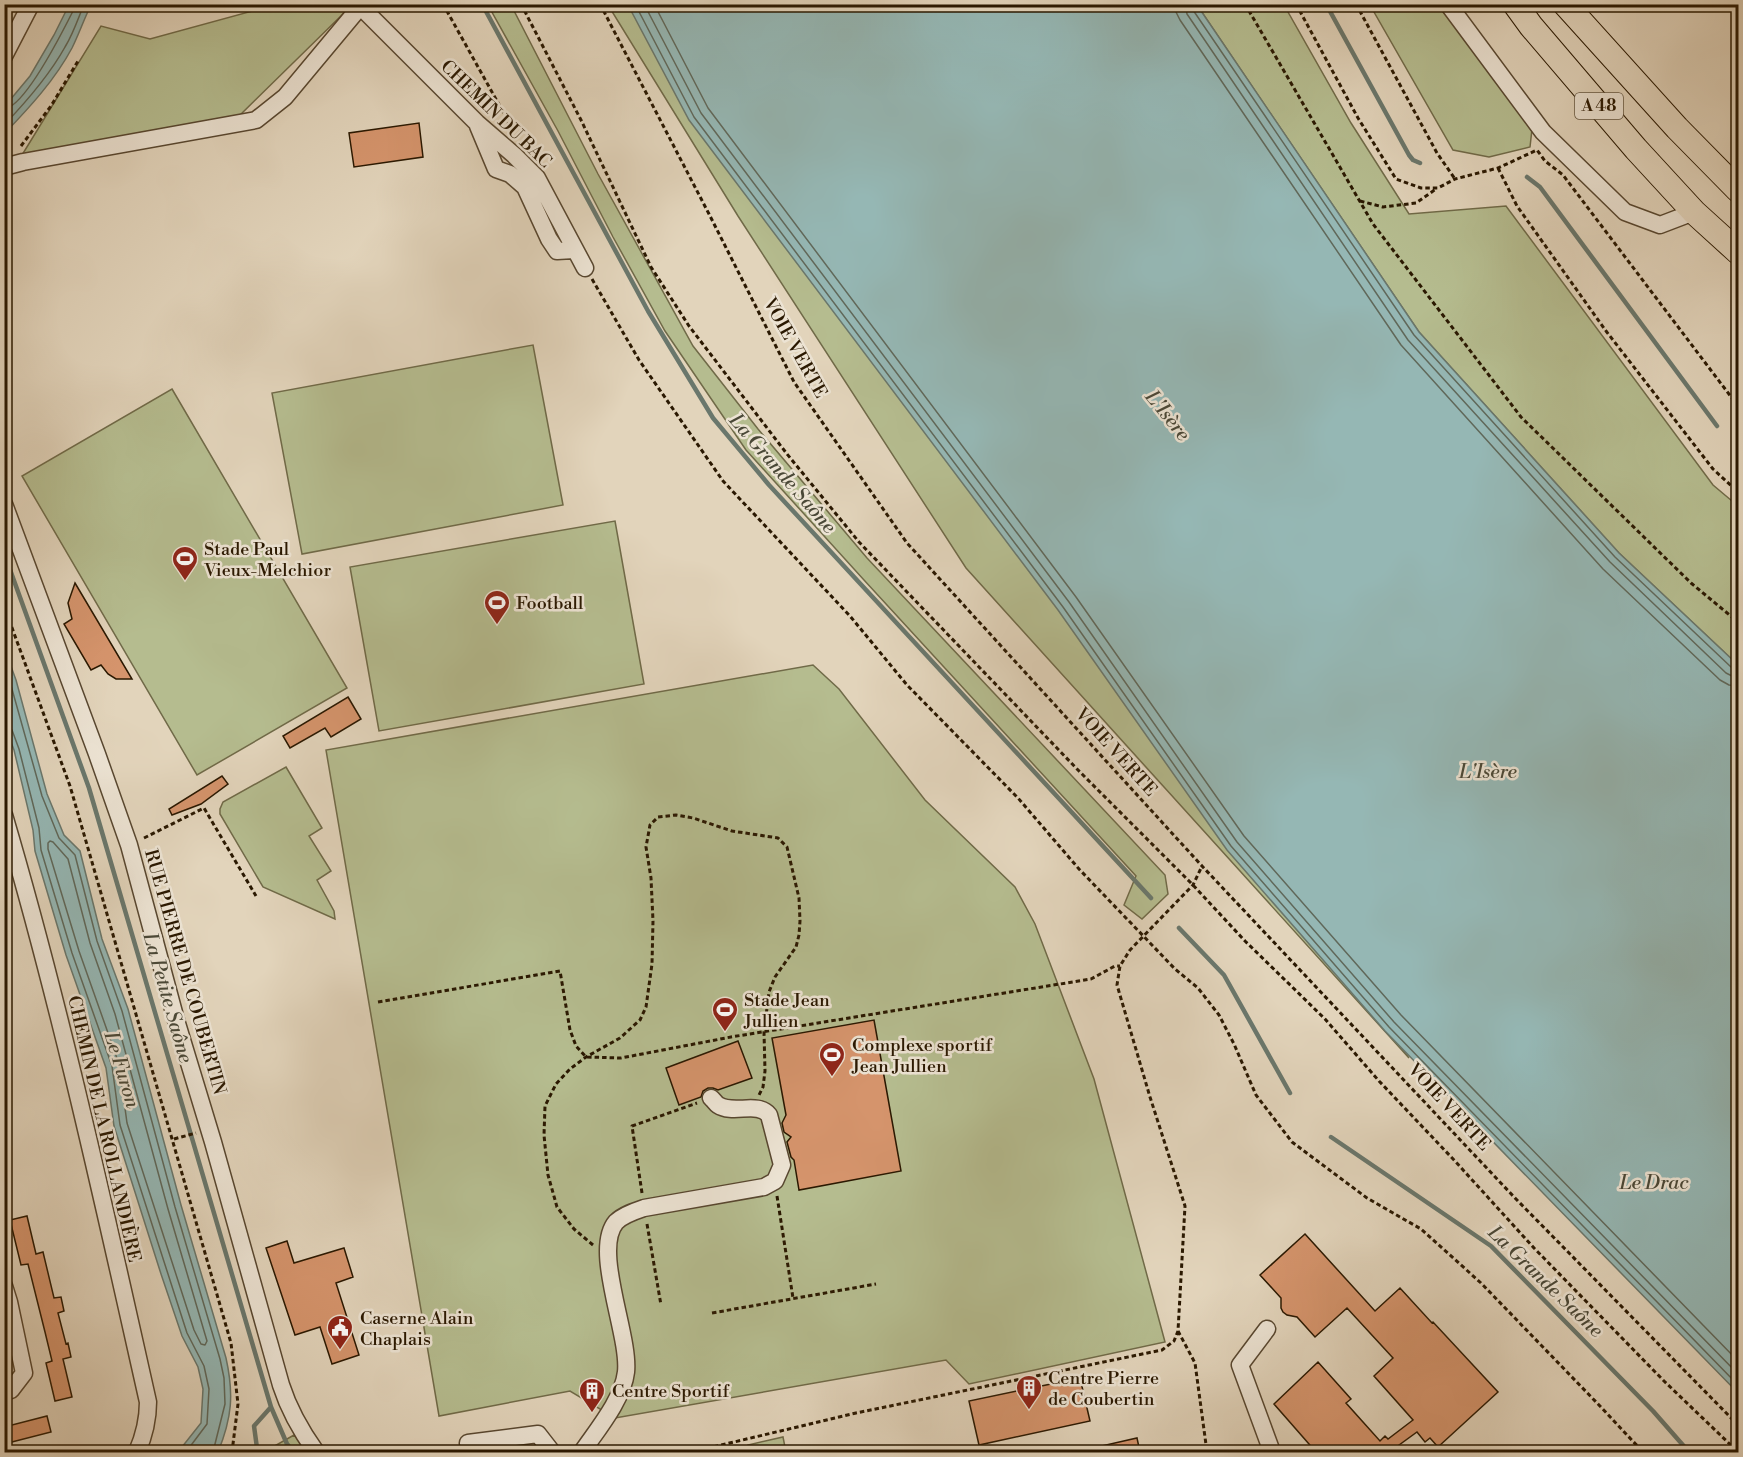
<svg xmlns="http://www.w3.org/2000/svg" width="1743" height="1457" font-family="'Libre Bodoni',serif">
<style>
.green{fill:#b5bc8f;stroke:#706a48;stroke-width:1.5}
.water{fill:#95b7b4;stroke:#6a776c;stroke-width:1.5}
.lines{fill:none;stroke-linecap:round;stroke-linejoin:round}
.shore{stroke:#60685a;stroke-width:1.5}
.stream{stroke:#6a776c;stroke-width:4.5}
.building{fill:#d5946c;stroke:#2a1801;stroke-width:1.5}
.minor-casing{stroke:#584730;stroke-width:19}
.highway-casing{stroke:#2a1801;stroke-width:26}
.path{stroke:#2a1801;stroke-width:3;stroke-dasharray:4.5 3;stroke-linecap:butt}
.minor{stroke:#ece3d3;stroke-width:16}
.highway{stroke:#e2d4bb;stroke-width:24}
.labels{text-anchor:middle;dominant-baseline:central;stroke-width:5;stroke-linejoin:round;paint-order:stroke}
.shield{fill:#ece3d3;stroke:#645540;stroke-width:1.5}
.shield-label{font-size:16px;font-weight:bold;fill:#2a1801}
.street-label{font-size:18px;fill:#2a1801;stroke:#ece3d3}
.poi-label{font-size:18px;fill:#2a1801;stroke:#ece3d3;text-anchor:start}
.water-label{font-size:20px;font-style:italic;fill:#4a4837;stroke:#ece3d3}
</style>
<rect width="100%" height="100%" fill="#e2d4bb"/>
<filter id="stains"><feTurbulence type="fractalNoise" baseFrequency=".00333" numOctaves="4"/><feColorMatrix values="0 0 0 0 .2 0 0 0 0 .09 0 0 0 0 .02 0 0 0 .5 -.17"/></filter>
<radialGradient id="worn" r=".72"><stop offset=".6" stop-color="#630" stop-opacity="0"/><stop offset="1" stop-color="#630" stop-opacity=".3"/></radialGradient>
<!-- green -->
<path class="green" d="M 274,5 L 339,5 L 345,12 L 239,116 L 22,155 L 101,26 L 150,39 Z
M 488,5 L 511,5 L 598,174 L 693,346 L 758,429 L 867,558 L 1165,875 L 1168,894 L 1142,919 L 1124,905 L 1136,876 L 864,580 L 746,450 L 665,331 L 613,237 L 558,131 Z
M 608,5 L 666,5 L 1193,763 L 1409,1058 L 966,568 L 738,216 Z
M 1197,5 L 1284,5 L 1351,123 L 1409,214 L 1506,206 L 1713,485 L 1738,506 L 1738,665 L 1619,553 L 1419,332 Z
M 1370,5 L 1439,5 L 1532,129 L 1530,147 L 1489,157 L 1453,150 Z
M 533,345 L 563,505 L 302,554 L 272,393 Z
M 172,389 L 347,688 L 197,775 L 22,476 Z
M 615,521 L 644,684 L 379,731 L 350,567 Z
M 813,665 L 839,689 L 925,800 L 1015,887 L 1035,924 L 1094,1079 L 1165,1342 L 969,1384 L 946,1360 L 615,1418 L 570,1391 L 439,1416 L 326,750 Z
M 286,767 L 322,828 L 309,836 L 331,871 L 317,880 L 334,911 L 335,919 L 263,887 L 220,814 L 220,809 L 223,802 Z
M 294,1435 L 309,1452 L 264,1452 Z
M 783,1437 L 786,1452 L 750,1452 L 748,1445 Z"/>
<!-- water -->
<path class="water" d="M 69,5 L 91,5 C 84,19 79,34 72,48 C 55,80 29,108 5,133 L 5,106 L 30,76 L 54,35 Z
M 628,5 L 1197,5 L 1419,332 L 1619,553 L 1738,665 L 1738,1393 L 1385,1031 L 1227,850 L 1058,610 L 689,120 Z
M 5,650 L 16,680 L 47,794 L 64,835 L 80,851 L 102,939 L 128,1009 L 181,1205 L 226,1358 C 234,1394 232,1418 218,1452 L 178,1452 L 201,1423 L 203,1389 L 198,1367 L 182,1336 L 161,1274 L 114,1126 L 106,1068 L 66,955 L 35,851 L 33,830 L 14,750 L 5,726 Z"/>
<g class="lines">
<!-- shore -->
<path class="shore" d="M 635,4 L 694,117 L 1063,607 L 1231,846 L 1389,1027 L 1738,1385
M 644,4 L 701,113 L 1069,602 L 1237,842 L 1394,1022 L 1738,1374
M 654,4 L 708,108 L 1076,597 L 1244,836 L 1401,1015 L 1738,1361
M 1176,4 L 1176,12 L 1180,20 L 1401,345 L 1603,569 L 1720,680 L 1729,685 L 1738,686
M 1185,4 L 1187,14 L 1408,340 L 1610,562 L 1726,673 L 1732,676 L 1738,677
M 1192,4 L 1193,10 L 1414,335 L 1615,557 L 1731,667 L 1738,669
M 4,109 C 25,107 64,29 74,9 L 74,4
M 4,125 C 27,101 49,76 65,47 C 73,34 78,19 84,4
M 4,667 L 10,682 L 42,796 L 59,838 L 75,855 L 97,941 L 122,1011 L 175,1207 L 220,1359 L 224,1378 L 225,1404 L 213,1452
M 4,727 L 9,727 L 12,730 L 19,749 L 39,828 L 41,850 L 72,953 L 112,1066 L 120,1125 L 187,1333 L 204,1366 L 209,1389 L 207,1424 L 186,1452
M 50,841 L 53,842 L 68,859 L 90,943 L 115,1014 L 168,1209 L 207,1341 L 205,1345 L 201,1344 L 194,1330 L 127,1123 L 119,1064 L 79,951 L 48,849 L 48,843 Z"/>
<!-- stream -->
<path class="stream" d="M 482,4 L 648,311 L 713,418 L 769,485 L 1151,898
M 1326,4 L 1409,155 L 1413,160 L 1420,163
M 1527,177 L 1540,187 L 1717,426
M 4,553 L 89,788 L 271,1407 L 287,1444 L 294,1452
M 1179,928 L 1224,975 L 1290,1093
M 1331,1137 L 1491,1246 L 1653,1411 L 1689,1452
M 259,1452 L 257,1448 L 254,1426 L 271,1407"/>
</g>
<!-- building -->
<path class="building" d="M 419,123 L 423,157 L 354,167 L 349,133 Z
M 75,583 L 132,679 L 116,679 L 108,674 L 101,665 L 91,670 L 64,624 L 72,619 L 68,603 Z
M 348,697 L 361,719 L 331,737 L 325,728 L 290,748 L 283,736 Z
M 222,776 L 228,784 L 201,804 L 172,815 L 169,809 Z
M 874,1020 L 901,1171 L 799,1190 L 794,1160 L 791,1157 L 787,1142 L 791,1137 L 784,1132 L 782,1123 L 786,1115 L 772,1038 Z
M 738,1041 L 752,1078 L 718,1090 L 713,1088 L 708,1088 L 703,1091 L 701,1097 L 679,1105 L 666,1068 Z
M 27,1216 L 36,1254 L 43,1252 L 54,1298 L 61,1297 L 64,1311 L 58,1313 L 66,1344 L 68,1343 L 71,1357 L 63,1359 L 72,1397 L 55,1401 L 46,1363 L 52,1361 L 45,1332 L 28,1264 L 21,1265 L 10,1220 Z
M 1305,1234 L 1375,1311 L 1400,1288 L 1432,1323 L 1433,1322 L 1498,1392 L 1438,1447 L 1430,1438 L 1425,1442 L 1417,1432 L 1395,1448 L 1400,1452 L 1316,1452 L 1274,1404 L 1318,1362 L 1351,1399 L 1346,1403 L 1380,1441 L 1385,1436 L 1388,1439 L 1413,1420 L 1374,1376 L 1393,1358 L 1347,1308 L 1315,1337 L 1297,1317 L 1287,1315 L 1283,1312 L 1281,1308 L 1281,1298 L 1260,1275 Z
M 287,1241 L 294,1263 L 344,1248 L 353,1277 L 336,1283 L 359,1355 L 332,1364 L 320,1327 L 295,1335 L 266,1248 Z
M 1080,1378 L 1090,1421 L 979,1445 L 969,1401 Z
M 47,1416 L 51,1432 L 4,1444 L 4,1427 Z
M 1137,1438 L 1140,1452 L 1097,1452 L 1097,1447 Z"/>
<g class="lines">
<defs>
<path id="minor" d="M 358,4 L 477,123 L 514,155 L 537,178 L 585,268
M 1448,4 L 1543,132 L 1625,212 L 1660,225 L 1694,212
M 4,56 L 31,4
M 478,126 L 496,169 L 510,174 L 525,187 L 549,239 L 557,251 L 574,250
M 4,167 L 23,162 L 256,120 L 285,97 L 360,7
M 4,504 L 97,754 L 129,845 L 176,1020 L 213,1142 L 281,1385 C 289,1410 301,1431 316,1452
M 4,815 C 61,1008 104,1206 148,1402 C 148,1421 144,1436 137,1452
M 4,1286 L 9,1302 L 24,1373 L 11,1390
M 1267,1329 L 1240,1365 L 1272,1452
M 468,1443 L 538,1434 L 552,1452
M 582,1452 C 597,1430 623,1399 626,1372 C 630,1335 592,1250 616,1222 C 623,1215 635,1211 644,1208 L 764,1187 L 775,1181 L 782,1165 L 769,1115 C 758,1101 733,1115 718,1105 C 715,1103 714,1100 711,1098"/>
<path id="highway" d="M 1515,4 L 1531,26 L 1636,149 L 1694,212 L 1738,252
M 1565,4 L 1677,128 L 1738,190"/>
</defs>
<!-- minor casing -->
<use href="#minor" class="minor-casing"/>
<!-- highway casing -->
<use href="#highway" class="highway-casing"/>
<!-- path -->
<path class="path" d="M 443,4 L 507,119 L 511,132
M 521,4 L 581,120 L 651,267 L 689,326 L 787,454 L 859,542 L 1078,770 L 1193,885 L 1245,941 L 1325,1019 L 1379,1081 L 1454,1160 L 1534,1248 L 1664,1381 L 1738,1452
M 600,4 L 709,214 L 794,382 L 907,543 L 1202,866 L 1515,1198 L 1738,1425
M 1245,4 L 1373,224 L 1521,417 L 1691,583 L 1738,622
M 1296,4 L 1358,118 L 1396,179 L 1421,188 L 1438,188 L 1455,179 L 1498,168 L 1537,150 L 1545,161 L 1563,175 L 1738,406
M 1356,4 L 1437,153 L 1455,179
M 21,146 L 51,106 L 78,61
M 1498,168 L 1517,206 L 1606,331 L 1713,469 L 1738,492
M 1360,201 L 1383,207 L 1416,203 L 1436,189
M 592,279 L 639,360 L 723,481 L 850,616 L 907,685 L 1018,798 L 1079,869 L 1175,969 L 1198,988 L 1219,1015 L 1234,1044 L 1256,1095 L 1292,1142 L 1367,1198 L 1421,1229 L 1481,1283 L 1598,1404 L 1643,1452
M 4,606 L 70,786 L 231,1343 L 238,1404 L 232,1452
M 144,838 L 204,808 L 256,896
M 378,1002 L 560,971 L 570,1030 L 576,1046 L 586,1057 L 621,1058 L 731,1037 L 1091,979 L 1115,966 L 1120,966
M 174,1139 L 196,1133
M 642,1193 L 632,1126 L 697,1103
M 777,1196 L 793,1298
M 647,1224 L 661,1305
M 593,1245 L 574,1229 L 557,1207 L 548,1175 L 544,1135 L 545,1106 L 556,1084 L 570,1069 L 586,1057 L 620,1038 L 640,1020 L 646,1007 L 652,964 L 653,921 L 651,878 L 646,847 L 650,825 L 658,817 L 676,815 L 693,818 L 732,831 L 778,838 L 787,847 L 799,898 L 800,921 L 799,935 L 796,947 L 775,977 L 769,992 L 764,1032 L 765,1071 L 763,1087 L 759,1095
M 712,1313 L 876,1284
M 1178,1331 L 1195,1363 L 1207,1452
M 692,1452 L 856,1413 L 1162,1350 L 1174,1341 L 1178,1331 L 1185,1206 L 1150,1097 L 1117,985 L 1120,966 L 1130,950 L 1193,885 L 1202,866"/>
<!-- minor -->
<use href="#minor" class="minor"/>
<!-- highway -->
<use href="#highway" class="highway"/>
</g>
<!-- icons -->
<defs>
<symbol id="stadium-pin" viewBox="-11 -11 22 30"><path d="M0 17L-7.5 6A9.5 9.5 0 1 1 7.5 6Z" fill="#8f2418" stroke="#ece3d3"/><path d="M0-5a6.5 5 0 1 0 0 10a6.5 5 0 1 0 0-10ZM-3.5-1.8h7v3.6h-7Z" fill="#fff"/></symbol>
<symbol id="civic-pin" viewBox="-11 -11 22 30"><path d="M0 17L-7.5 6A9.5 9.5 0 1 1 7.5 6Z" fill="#8f2418" stroke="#ece3d3"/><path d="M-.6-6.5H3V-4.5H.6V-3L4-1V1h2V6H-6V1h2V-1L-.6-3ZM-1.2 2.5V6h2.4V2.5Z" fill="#fff"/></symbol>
<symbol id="building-pin" viewBox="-11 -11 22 30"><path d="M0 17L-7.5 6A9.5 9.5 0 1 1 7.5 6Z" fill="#8f2418" stroke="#ece3d3"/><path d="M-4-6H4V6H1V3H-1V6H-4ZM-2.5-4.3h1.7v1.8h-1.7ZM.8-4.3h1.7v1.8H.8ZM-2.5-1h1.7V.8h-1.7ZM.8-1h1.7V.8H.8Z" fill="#fff"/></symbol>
</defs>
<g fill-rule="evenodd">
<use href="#stadium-pin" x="170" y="544" width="30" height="40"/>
<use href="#stadium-pin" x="482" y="588" width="30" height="40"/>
<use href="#stadium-pin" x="710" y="995" width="30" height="40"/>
<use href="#stadium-pin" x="817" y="1040" width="30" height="40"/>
<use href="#civic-pin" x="325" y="1313" width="30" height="40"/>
<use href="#building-pin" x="1014" y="1373" width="30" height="40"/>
<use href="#building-pin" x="577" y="1376" width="30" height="40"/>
</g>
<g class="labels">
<!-- shield labels -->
<rect class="shield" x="1575" y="93" width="48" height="26" rx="4.5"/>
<g class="shield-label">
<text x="1599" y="106">A 48</text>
</g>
<!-- street labels -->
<g class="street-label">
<text transform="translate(496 114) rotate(44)">CHEMIN DU BAC</text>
<text transform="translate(795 348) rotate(61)">VOIE VERTE</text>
<text transform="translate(1116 752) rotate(48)">VOIE VERTE</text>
<text transform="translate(185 972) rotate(74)">RUE PIERRE DE COUBERTIN</text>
<text transform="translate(1449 1107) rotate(47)">VOIE VERTE</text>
<text transform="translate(104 1129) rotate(77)">CHEMIN DE LA ROLLANDIÈRE</text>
</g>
<!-- poi labels -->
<g class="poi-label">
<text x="204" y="549">Stade Paul<tspan x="204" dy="21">Vieux-Melchior</tspan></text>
<text x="516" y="603">Football</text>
<text x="744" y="1000">Stade Jean<tspan x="744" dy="21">Jullien</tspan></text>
<text x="852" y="1045">Complexe sportif<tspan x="852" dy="21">Jean Jullien</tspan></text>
<text x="360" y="1318">Caserne Alain<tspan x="360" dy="21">Chaplais</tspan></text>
<text x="1048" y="1378">Centre Pierre<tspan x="1048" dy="21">de Coubertin</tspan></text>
<text x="612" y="1391">Centre Sportif</text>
</g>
<!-- water labels -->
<g class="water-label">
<text transform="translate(1167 416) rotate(51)">L'Isère</text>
<text transform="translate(782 474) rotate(49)">La Grande Saône</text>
<text x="1488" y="772">L'Isère</text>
<text transform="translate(167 998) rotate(74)">La Petite Saône</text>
<text transform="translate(121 1070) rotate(73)">Le Furon</text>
<text x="1654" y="1183">Le Drac</text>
<text transform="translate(1545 1282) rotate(44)">La Grande Saône</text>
</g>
</g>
<!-- margin -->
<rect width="1743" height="1457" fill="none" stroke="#e2d4bb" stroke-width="24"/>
<rect x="6" y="6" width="1731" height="1445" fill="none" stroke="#2a1801" stroke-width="3"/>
<rect x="12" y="12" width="1719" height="1433" fill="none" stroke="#2a1801" stroke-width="1.5"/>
<rect width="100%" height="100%" filter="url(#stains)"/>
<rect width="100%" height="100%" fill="url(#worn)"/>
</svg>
